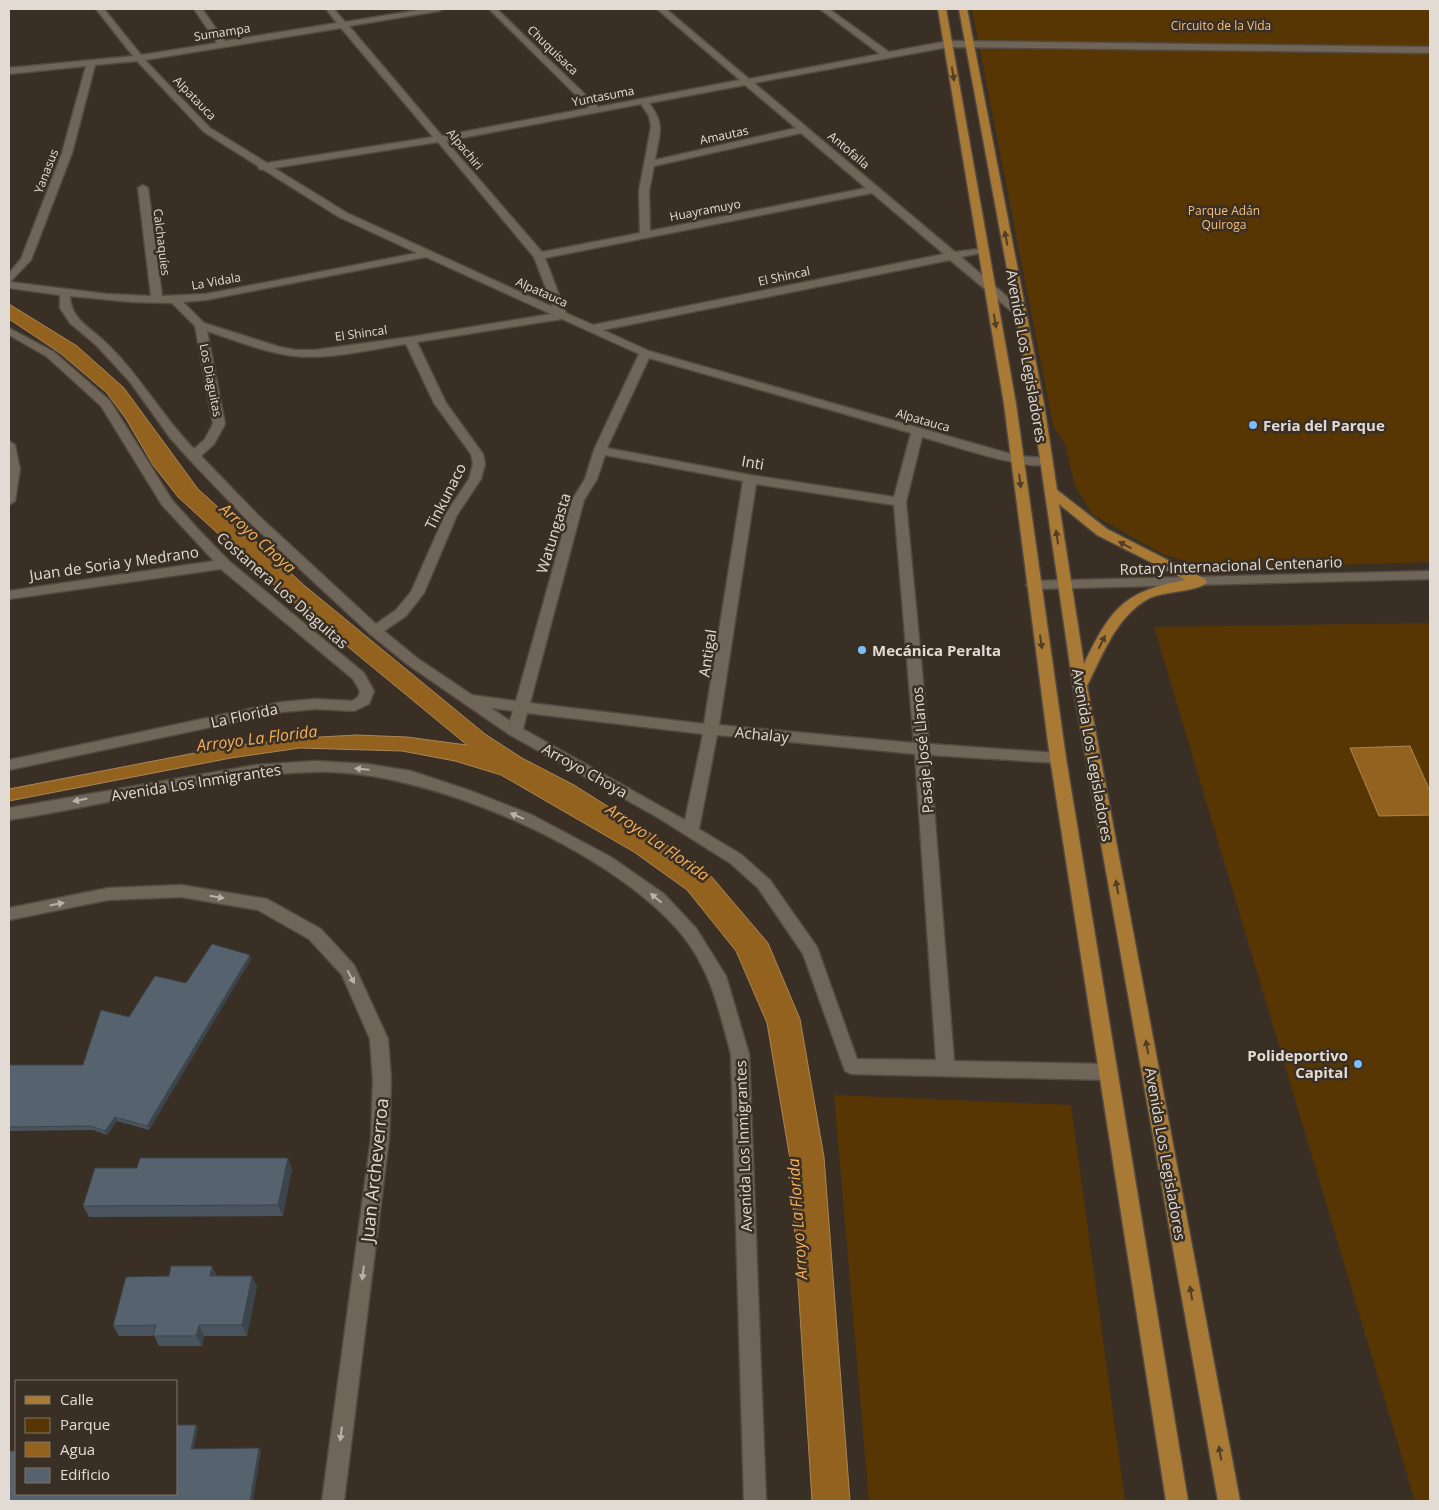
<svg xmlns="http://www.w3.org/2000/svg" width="1439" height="1510" font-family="'Open Sans',sans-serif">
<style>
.green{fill:#583603}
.water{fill:#93621f;stroke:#aa8655}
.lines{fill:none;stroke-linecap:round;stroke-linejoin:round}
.minor-casing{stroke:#524a41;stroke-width:3}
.major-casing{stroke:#524a41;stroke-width:3}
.minor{fill:#706559;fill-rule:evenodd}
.major{fill:#a97a36;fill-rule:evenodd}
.wall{fill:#4a545e}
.shaded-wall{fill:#3c454c}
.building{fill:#56626d;stroke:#3c454c}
.oneway{fill:#4f3e28}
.oneway2{fill:#b9b2a9}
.poi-dot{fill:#7ebdf9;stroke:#392f24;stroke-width:2}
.labels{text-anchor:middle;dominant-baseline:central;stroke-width:5;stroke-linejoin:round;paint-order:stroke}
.far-park-label{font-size:12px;fill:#f8bf7d;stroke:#392f24}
.far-street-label{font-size:12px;fill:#e1dbd4;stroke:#392f24}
.street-label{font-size:15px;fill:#e1dbd4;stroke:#392f24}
.poi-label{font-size:15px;font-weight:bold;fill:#e1dbd4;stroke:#392f24;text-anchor:start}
.water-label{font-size:16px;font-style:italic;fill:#f6b058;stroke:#392f24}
.near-street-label{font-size:18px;fill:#e1dbd4;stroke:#392f24}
</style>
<rect width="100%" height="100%" fill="#392f24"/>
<!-- green -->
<path class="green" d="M 972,9 L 1430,9 L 1430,562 L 1243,568 L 1204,566 L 1164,555 L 1092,514 L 1075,486 L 1065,444 L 1053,425 Z
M 1430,623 L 1430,1501 L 1415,1501 L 1154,627 Z
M 834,1095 L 1071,1105 L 1125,1501 L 869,1501 Z"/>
<!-- water -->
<path class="water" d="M 9,304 L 77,346 L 124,388 L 198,489 L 305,586 L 485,734 L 522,758 L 574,785 L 650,833 L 711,876 L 768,943 L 800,1019 L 824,1157 L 850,1501 L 812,1501 L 790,1159 L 767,1023 L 736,951 L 687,890 L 634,852 L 501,775 L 455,761 L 402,751 L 300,748 L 231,758 L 9,801 L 9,789 L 231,746 L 302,738 L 356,735 L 407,737 L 467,745 L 285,595 L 178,497 L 153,465 L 126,419 L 107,393 L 60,353 L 9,319 Z
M 1410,746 L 1430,791 L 1430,815 L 1379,816 L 1350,748 Z"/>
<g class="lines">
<defs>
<path id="minor" d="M 96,9 L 104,9 L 141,55 L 217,43 L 194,9 L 202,9 L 225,41 L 337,23 L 326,9 L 334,9 L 345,22 L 425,9 L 443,9 L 439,11 L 349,26 L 442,136 L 589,108 L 489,9 L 497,9 L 598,107 L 740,80 L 657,9 L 666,9 L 749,79 L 880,54 L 820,9 L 829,9 L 889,52 L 948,41 L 1430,47 L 1430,53 L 948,47 L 754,83 L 955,252 L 986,248 L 986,252 L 961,257 L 1026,313 L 1020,316 L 1016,315 L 950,260 L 603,330 L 649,351 L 1018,456 L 1046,458 L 1052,462 C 1039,476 942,442 922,437 L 906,502 L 929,744 L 1058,753 L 1063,754 L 1066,758 L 1063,762 L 1058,763 L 930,755 L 954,1061 L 1108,1064 L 1114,1067 L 1117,1072 L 1114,1077 L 1108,1080 L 851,1074 L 845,1071 L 803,954 L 758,888 L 730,863 L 657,817 L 510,735 L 407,664 L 370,634 L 248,521 L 189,459 L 171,439 L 130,382 L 96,345 L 70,323 L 60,308 L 60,295 L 9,288 L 9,273 L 21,259 L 62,153 L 86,66 L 9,74 L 9,68 L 133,56 ZM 341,28 L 433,137 L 267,163 L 210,128 L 145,60 ZM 137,61 L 204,132 L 258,166 L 259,169 L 264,170 L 339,217 L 417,253 L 206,294 L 162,296 L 148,188 L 143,185 L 138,188 L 151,296 L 107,294 L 10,282 L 31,260 L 72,153 L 95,65 ZM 745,85 L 796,128 L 655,160 C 659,134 666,125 649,103 ZM 641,104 L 649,116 L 651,127 L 639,191 L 640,233 L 542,252 L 446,141 ZM 801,133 L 866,188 L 650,231 L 649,191 L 654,166 ZM 438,142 L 534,257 L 553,307 L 347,213 L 274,168 ZM 872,193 L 944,254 L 593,325 L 566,313 L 545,258 ZM 426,257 L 551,314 L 410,337 L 315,350 L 296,350 L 280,347 L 204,323 L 183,302 L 206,300 ZM 70,296 L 132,302 L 172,303 L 195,326 L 213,424 L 205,439 L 194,449 C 161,415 138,372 103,340 C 88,326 71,319 70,296 ZM 562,319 L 639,354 L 594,450 L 585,479 L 572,500 L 516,701 L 472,695 L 417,658 L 384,631 L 406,616 L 424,593 L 457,515 L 481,479 L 485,464 L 483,454 L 446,403 L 417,342 ZM 207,331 C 235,340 265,353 295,356 C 329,360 372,349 406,344 L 434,403 L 471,454 L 473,464 L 469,479 L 445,515 L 411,592 L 396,610 L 376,624 L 258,515 L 201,456 L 214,444 L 225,424 ZM 649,358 L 911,433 L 894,497 L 750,475 L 607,448 ZM 605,455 L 743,481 L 704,724 L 530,703 L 584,500 L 597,479 ZM 756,484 L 894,505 L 914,743 L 719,725 ZM 491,708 L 513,711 L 510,721 ZM 527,713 L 703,734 L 685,820 L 523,729 ZM 717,735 L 915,754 L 936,1060 L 857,1059 L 817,947 L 770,880 L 742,855 L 699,829 Z
M 9,328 L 54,352 L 110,401 L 172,500 L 198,529 L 229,561 L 364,673 L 374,691 L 369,704 L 354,711 L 316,709 L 282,712 L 9,770 L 9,760 L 282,702 L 316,699 L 352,701 L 358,697 L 360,691 L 353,679 L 221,569 L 9,599 L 9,591 L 214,561 L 162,505 L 101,406 L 46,356 L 9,335 Z
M 9,441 L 15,445 L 20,469 L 15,501 L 9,505 Z
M 1430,571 L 1430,579 L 1033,589 L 1026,585 L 1033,581 Z
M 315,761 L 367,764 L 411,771 L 471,791 L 532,815 L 611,857 L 664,894 L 696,928 L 726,976 L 749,1054 L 766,1501 L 744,1501 L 731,1054 C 719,1011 712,973 683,936 C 612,849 425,768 313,772 C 211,775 110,805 9,820 L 9,808 L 256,765 Z
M 181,885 L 267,899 L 321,929 L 354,965 L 388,1039 L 391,1080 L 389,1138 L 344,1501 L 322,1501 L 371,1138 L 373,1080 L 370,1039 L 342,975 L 309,939 L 258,910 L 181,897 L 108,900 L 9,920 L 9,908 L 108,888 Z"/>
<path id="major" d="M 938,9 L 946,9 L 1016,404 L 1066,758 L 1188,1501 L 1166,1501 L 1050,758 L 1004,404 Z
M 959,9 L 967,9 L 1044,404 L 1057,490 L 1107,529 L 1205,579 L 1207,582 C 1200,592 1161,591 1148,599 C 1116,617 1103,654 1087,686 L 1240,1501 L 1218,1501 L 1073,686 L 1032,404 ZM 1059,504 L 1097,535 L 1186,580 C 1124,591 1111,608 1084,664 Z"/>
</defs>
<!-- minor casing -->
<use href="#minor" class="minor-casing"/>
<!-- major casing -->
<use href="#major" class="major-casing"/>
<!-- minor -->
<use href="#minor" class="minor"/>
<!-- major -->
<use href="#major" class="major"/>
</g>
<!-- wall -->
<path class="wall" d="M 251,959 L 149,1130 L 117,1121 L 107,1135 L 93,1130 L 9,1131 L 9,1065 L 83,1065 L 129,1017 L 186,983 Z
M 292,1169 L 283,1216 L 89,1217 L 83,1206 Z
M 212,1266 L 217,1276 L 257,1286 L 247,1336 L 204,1336 L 202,1346 L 159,1346 L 154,1336 L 119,1336 L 113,1326 L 169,1276 Z"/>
<!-- shaded-wall -->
<path class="shaded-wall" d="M 250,955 L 251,959 L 149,1130 L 147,1126 Z
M 115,1117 L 117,1121 L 107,1135 L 105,1131 Z
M 288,1158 L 292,1169 L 283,1216 L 278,1205 Z
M 212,1266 L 217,1277 L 210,1276 Z
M 252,1276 L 257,1286 L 247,1336 L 242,1325 Z
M 199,1325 L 204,1336 L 202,1346 L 196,1336 Z
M 196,1425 L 198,1428 L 193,1452 L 191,1449 Z
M 259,1448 L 261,1451 L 253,1501 L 250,1501 Z"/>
<!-- building -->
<path class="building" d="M 212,944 L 250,955 L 147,1126 L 115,1117 L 105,1131 L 91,1126 L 9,1127 L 9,1065 L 83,1065 L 101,1010 L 129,1017 L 155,976 L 186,983 Z
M 140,1158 L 288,1158 L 278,1205 L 83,1206 L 95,1168 L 137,1168 Z
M 171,1266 L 212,1266 L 210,1276 L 252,1276 L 242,1325 L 199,1325 L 196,1336 L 153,1336 L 156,1325 L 113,1326 L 126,1277 L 169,1276 Z
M 176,1425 L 196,1425 L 191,1449 L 259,1448 L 250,1501 L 9,1501 L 9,1451 L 16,1451 L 16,1494 L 176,1494 Z"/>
<!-- one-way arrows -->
<defs><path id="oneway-solid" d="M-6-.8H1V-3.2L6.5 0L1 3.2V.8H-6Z" transform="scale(1.25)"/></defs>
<g class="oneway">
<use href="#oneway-solid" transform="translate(953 74) rotate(81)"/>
<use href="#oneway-solid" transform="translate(1006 238) rotate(-101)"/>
<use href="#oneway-solid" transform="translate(995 321) rotate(80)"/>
<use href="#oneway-solid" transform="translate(1020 481) rotate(83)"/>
<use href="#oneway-solid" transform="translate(1057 537) rotate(-98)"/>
<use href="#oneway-solid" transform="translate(1125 545) rotate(-153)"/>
<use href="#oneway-solid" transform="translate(1041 642) rotate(82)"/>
<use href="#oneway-solid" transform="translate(1102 642) rotate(-63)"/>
<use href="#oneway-solid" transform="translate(1117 887) rotate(-100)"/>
<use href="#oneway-solid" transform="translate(1147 1047) rotate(-100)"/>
<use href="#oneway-solid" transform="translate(1191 1293) rotate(-100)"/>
<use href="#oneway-solid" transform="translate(1220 1453) rotate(-100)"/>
</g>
<g class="oneway2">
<use href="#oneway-solid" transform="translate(362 769) rotate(-175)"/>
<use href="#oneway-solid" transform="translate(80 800) rotate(169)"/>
<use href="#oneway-solid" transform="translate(517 816) rotate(-157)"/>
<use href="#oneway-solid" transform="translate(217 897) rotate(9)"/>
<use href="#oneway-solid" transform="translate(656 898) rotate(-140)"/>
<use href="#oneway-solid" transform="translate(57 904) rotate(-11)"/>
<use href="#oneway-solid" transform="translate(351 977) rotate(62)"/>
<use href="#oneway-solid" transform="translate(363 1273) rotate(97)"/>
<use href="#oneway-solid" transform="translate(341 1434) rotate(97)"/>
</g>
<!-- markers -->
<g class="poi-dot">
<circle cx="1253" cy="425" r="5"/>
<circle cx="862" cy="650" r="5"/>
<circle cx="1358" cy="1064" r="5"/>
</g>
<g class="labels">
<!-- far-park labels -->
<g class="far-park-label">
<text x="1221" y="25">Circuito de la Vida</text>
<text x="1224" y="210">Parque Adán<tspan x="1224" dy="14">Quiroga</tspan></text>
</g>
<!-- far-street labels -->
<g class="far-street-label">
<text transform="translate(222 32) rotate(-9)">Sumampa</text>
<text transform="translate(553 50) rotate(44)">Chuquisaca</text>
<text transform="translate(603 96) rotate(-11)">Yuntasuma</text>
<text transform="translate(195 98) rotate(46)">Alpatauca</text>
<text transform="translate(724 135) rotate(-12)">Amautas</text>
<text transform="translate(465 149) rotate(50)">Alpachiri</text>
<text transform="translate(849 150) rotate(40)">Antofalla</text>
<text transform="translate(46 171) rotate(-69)">Yanasus</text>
<text transform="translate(705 210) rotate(-11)">Huayramuyo</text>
<text transform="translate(162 242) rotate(83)">Calchaquíes</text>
<text transform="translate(784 276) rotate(-12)">El Shincal</text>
<text transform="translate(216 281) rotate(-10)">La Vidala</text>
<text transform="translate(542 292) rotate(24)">Alpatauca</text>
<text transform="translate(361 333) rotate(-8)">El Shincal</text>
<text transform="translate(211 380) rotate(79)">Los Diaguitas</text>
<text transform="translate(923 420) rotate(16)">Alpatauca</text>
</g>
<!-- street labels -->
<g class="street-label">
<text transform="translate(1027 356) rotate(80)">Avenida Los Legisladores</text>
<text transform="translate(753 462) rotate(10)">Inti</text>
<text transform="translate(445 496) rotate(-63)">Tinkunaco</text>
<text transform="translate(553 533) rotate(-73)">Watungasta</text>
<text transform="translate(114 563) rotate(-8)">Juan de Soria y Medrano</text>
<text transform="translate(1231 565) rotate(-2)">Rotary Internacional Centenario</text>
<text transform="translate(283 590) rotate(41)">Costanera Los Diaguitas</text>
<text transform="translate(707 653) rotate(-81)">Antigal</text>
<text transform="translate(244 715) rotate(-12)">La Florida</text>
<text transform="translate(762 734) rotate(6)">Achalay</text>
<text transform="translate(922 750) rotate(-95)">Pasaje José Llanos</text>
<text transform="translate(1093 755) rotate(80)">Avenida Los Legisladores</text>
<text transform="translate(585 770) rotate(29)">Arroyo Choya</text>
<text transform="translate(196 782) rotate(-9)">Avenida Los Inmigrantes</text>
<text transform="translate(743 1146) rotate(-92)">Avenida Los Inmigrantes</text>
<text transform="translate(1166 1154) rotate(80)">Avenida Los Legisladores</text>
</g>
<!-- poi labels -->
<g class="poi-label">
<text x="1263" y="425">Feria del Parque</text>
<text x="872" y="650">Mecánica Peralta</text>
<text x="1348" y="1055" text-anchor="end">Polideportivo<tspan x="1348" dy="17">Capital</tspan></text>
</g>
<!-- water labels -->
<g class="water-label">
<text transform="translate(258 538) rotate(42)">Arroyo Choya</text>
<text transform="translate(257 738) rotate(-7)">Arroyo La Florida</text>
<text transform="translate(658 842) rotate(35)">Arroyo La Florida</text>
<text transform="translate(797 1219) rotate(-94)">Arroyo La Florida</text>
</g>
<!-- near-street labels -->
<g class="near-street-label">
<text transform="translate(374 1170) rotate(-84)">Juan Archeverroa</text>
</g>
</g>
<!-- border -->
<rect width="1439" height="1510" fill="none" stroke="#e1dbd4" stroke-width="20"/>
<!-- legend -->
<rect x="15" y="1380" width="162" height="115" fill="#392f24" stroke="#7c746a"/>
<rect x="25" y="1396" width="25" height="8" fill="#a97a36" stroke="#7c746a"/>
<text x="60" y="1405" font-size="15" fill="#e1dbd4">Calle</text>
<rect x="25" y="1418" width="25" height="15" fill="#583603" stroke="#7c746a"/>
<text x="60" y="1430" font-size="15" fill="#e1dbd4">Parque</text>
<rect x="25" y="1442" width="25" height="15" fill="#93621f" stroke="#7c746a"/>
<text x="60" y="1455" font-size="15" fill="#e1dbd4">Agua</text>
<rect x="25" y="1468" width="25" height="15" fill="#56626d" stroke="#7c746a"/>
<text x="60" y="1480" font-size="15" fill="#e1dbd4">Edificio</text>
</svg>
